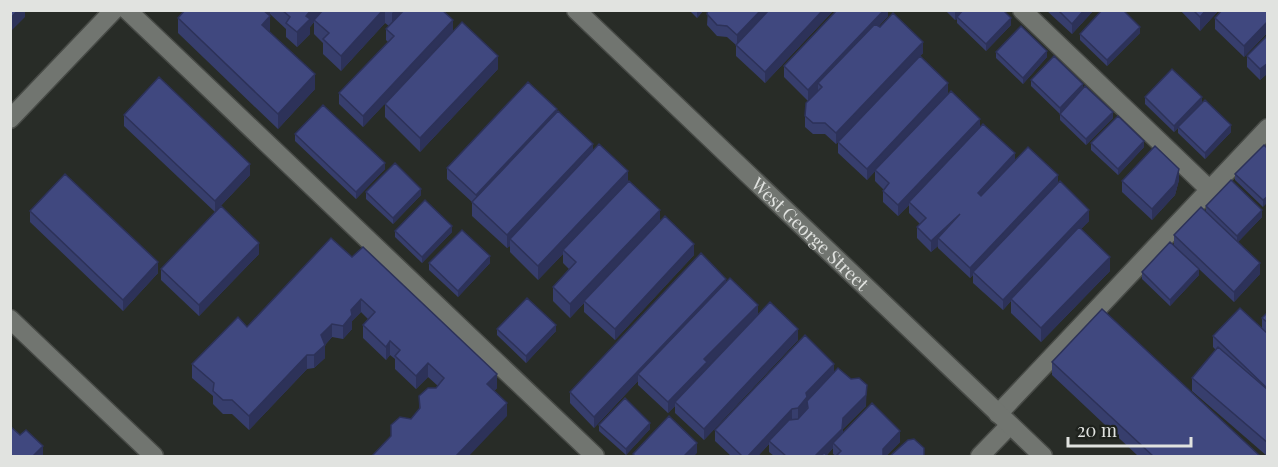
<svg xmlns="http://www.w3.org/2000/svg" width="1278" height="467" font-family="'Playfair Display',serif">
<style>
.lines{fill:none;stroke-linecap:round;stroke-linejoin:round}
.lane-casing{stroke:#474a46;stroke-width:21}
.street-casing{stroke:#474a46;stroke-width:21}
.lane{stroke:#717570;stroke-width:18}
.street{stroke:#717570;stroke-width:18}
.wall{fill:#373e6d;fill-rule:evenodd}
.shaded-wall{fill:#2d3259}
.building{fill:#40487f;stroke:#2d3259;stroke-width:1.5}
.labels{text-anchor:middle;dominant-baseline:central;stroke-width:4.5;stroke-linejoin:round;paint-order:stroke}
.street-label{font-size:18px;fill:#e1e3e0;stroke:#1e221d}
</style>
<rect width="100%" height="100%" fill="#282c27"/>
<g class="lines">
<defs>
<path id="lane" d="M 127,10 L 595,456
M 1022,10 L 1209,189
M 998,414 L 1268,128
M 980,456 L 1010,425"/>
<g id="street">
<path id="s1" d="M 576,10 L 1043,456"/>
<path d="M 10,119 L 114,10"/>
<path d="M 10,319 L 154,456"/>
</g>
</defs>
<!-- lane casing -->
<use href="#lane" class="lane-casing"/>
<!-- street casing -->
<use href="#street" class="street-casing"/>
<!-- lane -->
<use href="#lane" class="lane"/>
<!-- street -->
<use href="#street" class="street"/>
</g>
<!-- wall -->
<path class="wall" d="M 185,10 L 442,10 L 453,31 L 363,127 L 339,104 L 339,93 L 388,42 L 386,40 L 386,29 L 389,26 L 385,23 L 341,71 L 323,54 L 323,43 L 314,34 L 314,22 L 310,27 L 310,34 L 297,47 L 286,37 L 286,29 L 270,14 L 269,15 L 269,32 L 315,89 L 278,129 L 178,33 L 178,18 Z
M 689,10 L 704,10 L 697,18 Z
M 708,10 L 834,10 L 765,83 L 736,56 L 736,45 L 727,37 L 717,36 L 707,25 Z
M 888,10 L 888,16 L 879,26 L 923,53 L 920,56 L 948,94 L 980,128 L 1015,161 L 1058,184 L 1089,221 L 1081,229 L 1110,271 L 1041,342 L 1011,313 L 1011,301 L 1003,310 L 973,283 L 973,275 L 970,278 L 938,248 L 938,246 L 931,252 L 917,238 L 917,227 L 920,224 L 909,213 L 909,205 L 898,216 L 883,202 L 883,191 L 884,190 L 875,181 L 875,171 L 867,180 L 838,153 L 838,142 L 836,144 L 825,134 L 813,134 L 805,127 L 805,116 L 808,101 L 784,77 L 784,66 Z
M 945,10 L 1003,10 L 1011,25 L 986,51 L 957,23 L 957,19 L 955,20 Z
M 1046,10 L 1094,10 L 1072,34 Z
M 1180,10 L 1219,10 L 1200,31 Z
M 1268,10 L 1268,32 L 1244,57 L 1215,29 L 1215,18 Z
M 1140,33 L 1107,66 L 1080,40 L 1080,34 Z
M 1268,35 L 1268,73 L 1260,80 L 1247,67 L 1247,56 Z
M 996,52 L 1047,57 L 1023,84 L 996,58 Z
M 498,69 L 420,152 L 385,117 L 385,104 Z
M 1031,80 L 1083,88 L 1113,118 L 1086,145 L 1060,120 L 1060,114 L 1031,86 Z
M 1145,97 L 1202,102 L 1231,132 L 1205,159 L 1178,133 L 1178,128 L 1174,132 L 1145,104 Z
M 557,112 L 593,151 L 628,182 L 660,220 L 694,255 L 615,340 L 584,312 L 584,303 L 570,318 L 553,301 L 553,287 L 569,269 L 563,263 L 563,254 L 538,280 L 510,252 L 510,246 L 507,248 L 472,216 L 472,202 L 447,179 L 447,168 Z
M 124,115 L 250,175 L 215,212 L 124,126 Z
M 295,134 L 385,169 L 356,199 L 295,141 Z
M 1091,143 L 1144,147 L 1118,175 L 1091,150 Z
M 1264,145 L 1263,207 L 1235,180 L 1235,174 Z
M 1179,180 L 1175,195 L 1152,220 L 1122,192 L 1122,181 Z
M 366,192 L 421,195 L 393,224 L 366,199 Z
M 1206,206 L 1262,217 L 1238,242 L 1260,274 L 1234,302 L 1199,269 L 1199,275 L 1170,306 L 1142,279 L 1142,272 L 1174,246 L 1174,235 L 1206,212 Z
M 30,211 L 158,273 L 123,311 L 30,222 Z
M 395,231 L 452,232 L 422,263 L 395,237 Z
M 331,238 L 497,388 L 494,391 L 507,416 L 411,419 L 419,410 L 419,396 L 436,388 L 438,386 L 428,377 L 416,389 L 395,369 L 395,359 L 390,355 L 386,360 L 363,338 L 363,325 L 368,319 L 361,312 L 352,321 L 352,329 L 343,339 L 332,337 L 325,345 L 325,358 L 314,368 L 307,369 L 249,430 L 232,414 L 223,414 L 213,404 L 213,396 L 192,378 L 192,364 L 247,327 Z
M 259,254 L 199,316 L 161,280 L 161,269 Z
M 429,263 L 490,263 L 458,297 L 429,270 Z
M 726,282 L 758,315 L 798,340 L 704,440 L 675,413 L 675,406 L 668,413 L 638,385 L 638,381 L 594,428 L 570,403 L 570,392 ZM 736,338 L 707,368 L 707,367 Z
M 1268,312 L 1268,334 L 1262,329 L 1262,318 Z
M 497,329 L 556,331 L 526,363 L 497,335 Z
M 1268,334 L 1268,456 L 1267,456 L 1192,391 L 1192,378 L 1216,350 L 1213,347 L 1213,336 Z
M 1052,362 L 1260,456 L 1138,456 L 1052,375 Z
M 834,372 L 866,406 L 843,429 L 843,434 L 900,442 L 886,456 L 924,456 L 836,456 L 833,454 L 833,448 L 827,455 L 828,456 L 774,456 L 769,452 L 769,444 L 758,456 L 731,456 L 715,441 L 715,430 Z
M 599,425 L 650,429 L 626,455 L 599,431 Z"/>
<!-- shaded-wall -->
<path class="shaded-wall" d="M 18,10 L 25,10 L 25,17 L 10,32 L 10,19 Z
M 260,10 L 270,10 L 270,14 L 260,23 Z
M 311,10 L 322,10 L 314,20 L 314,22 L 310,27 L 310,34 L 297,47 L 297,32 L 306,16 Z
M 383,10 L 385,10 L 385,23 L 341,71 L 341,56 Z
M 395,10 L 409,10 L 392,28 L 392,13 Z
M 697,10 L 704,10 L 697,18 Z
M 761,10 L 769,10 L 737,46 L 737,35 Z
M 823,10 L 834,10 L 765,83 L 765,72 Z
M 884,10 L 888,10 L 888,16 L 822,87 L 818,83 L 818,91 L 808,101 L 808,90 Z
M 955,10 L 964,10 L 957,17 L 957,19 L 955,20 Z
M 1084,10 L 1094,10 L 1072,34 L 1072,24 Z
M 1206,10 L 1219,10 L 1200,31 L 1200,17 Z
M 270,16 L 270,31 L 262,40 L 262,25 Z
M 1011,18 L 1011,25 L 986,51 L 986,44 Z
M 453,20 L 453,31 L 363,127 L 363,116 Z
M 1268,21 L 1268,32 L 1244,57 L 1244,46 Z
M 1140,27 L 1140,33 L 1107,66 L 1107,60 Z
M 923,42 L 923,53 L 836,144 L 836,133 Z
M 1047,51 L 1047,57 L 1023,84 L 1023,78 Z
M 498,56 L 498,69 L 420,152 L 420,138 Z
M 1268,63 L 1268,73 L 1260,80 L 1260,69 Z
M 315,74 L 315,89 L 278,129 L 278,114 Z
M 948,83 L 948,94 L 867,180 L 867,169 Z
M 1083,84 L 1083,91 L 1060,114 L 1060,108 Z
M 1202,97 L 1202,104 L 1174,132 L 1174,126 Z
M 557,109 L 557,120 L 476,206 L 476,195 Z
M 1113,112 L 1113,118 L 1086,145 L 1086,139 Z
M 980,119 L 980,130 L 909,202 L 909,205 L 898,216 L 898,205 Z
M 1231,125 L 1231,132 L 1205,159 L 1205,153 Z
M 1144,141 L 1144,147 L 1118,175 L 1118,169 Z
M 593,144 L 593,158 L 510,239 L 510,246 L 507,248 L 507,235 Z
M 1015,153 L 1015,164 L 978,203 L 978,193 Z
M 385,163 L 385,169 L 356,199 L 356,192 Z
M 250,164 L 250,175 L 215,212 L 215,201 Z
M 1179,169 L 1179,180 L 1175,195 L 1152,220 L 1152,209 Z
M 628,171 L 628,185 L 563,250 L 563,254 L 538,280 L 538,266 Z
M 1058,175 L 1058,186 L 973,272 L 973,275 L 970,278 L 970,268 Z
M 421,189 L 421,195 L 393,224 L 393,218 Z
M 1268,196 L 1268,202 L 1263,207 L 1263,200 Z
M 660,210 L 660,223 L 584,301 L 584,303 L 570,318 L 570,304 Z
M 1089,210 L 1089,221 L 1013,300 L 1011,299 L 1011,301 L 1003,310 L 1003,300 Z
M 1262,210 L 1262,217 L 1237,243 L 1237,236 Z
M 960,214 L 938,238 L 938,246 L 931,252 L 931,241 Z
M 452,226 L 452,232 L 422,263 L 422,257 Z
M 259,243 L 259,254 L 199,316 L 199,305 Z
M 694,244 L 694,255 L 615,340 L 615,329 Z
M 490,256 L 490,263 L 458,297 L 458,291 Z
M 1110,257 L 1110,271 L 1041,342 L 1041,328 Z
M 158,262 L 158,273 L 123,311 L 123,300 Z
M 1260,263 L 1260,274 L 1234,302 L 1234,292 Z
M 1199,269 L 1199,275 L 1170,306 L 1170,300 Z
M 726,279 L 726,289 L 638,374 L 638,381 L 594,428 L 594,417 Z
M 361,299 L 361,312 L 352,321 L 352,329 L 343,339 L 343,326 L 351,310 Z
M 758,305 L 758,316 L 707,367 L 707,373 L 675,402 L 675,406 L 668,413 L 668,402 L 704,359 Z
M 332,324 L 332,337 L 325,345 L 325,358 L 314,368 L 314,355 L 321,335 Z
M 556,325 L 556,331 L 526,363 L 526,356 Z
M 798,329 L 798,340 L 704,440 L 704,429 Z
M 390,341 L 390,355 L 386,360 L 386,347 Z
M 307,355 L 307,369 L 249,430 L 249,416 Z
M 428,363 L 428,377 L 416,389 L 416,376 Z
M 834,364 L 834,375 L 807,403 L 807,408 L 798,419 L 798,408 L 806,393 Z
M 497,374 L 497,388 L 487,397 L 487,384 Z
M 867,385 L 866,406 L 843,429 L 842,440 L 833,443 L 833,448 L 826,456 L 815,456 Z
M 507,403 L 507,416 L 469,456 L 456,456 Z
M 792,409 L 792,420 L 769,441 L 769,444 L 758,456 L 748,456 Z
M 650,423 L 650,429 L 626,455 L 626,449 Z
M 900,431 L 900,442 L 886,456 L 883,456 L 883,449 Z
M 697,443 L 697,453 L 694,456 L 684,456 Z
M 43,446 L 43,456 L 33,456 Z"/>
<!-- building -->
<path class="building" d="M 10,10 L 18,10 L 10,19 Z
M 185,10 L 263,10 L 270,16 L 262,25 L 315,74 L 278,114 L 178,18 Z
M 282,10 L 311,10 L 306,16 L 310,19 L 297,32 L 286,23 L 290,17 Z
M 323,10 L 383,10 L 341,56 L 323,39 L 329,33 L 314,20 Z
M 404,10 L 442,10 L 453,20 L 363,116 L 339,93 L 394,36 L 386,29 Z
M 708,10 L 761,10 L 737,35 L 727,26 L 717,25 L 707,14 Z
M 769,10 L 823,10 L 765,72 L 736,45 Z
M 837,10 L 884,10 L 808,90 L 784,66 Z
M 963,10 L 1003,10 L 1011,18 L 986,44 L 957,17 Z
M 1058,10 L 1084,10 L 1072,24 Z
M 1102,10 L 1123,10 L 1140,27 L 1107,60 L 1080,34 Z
M 1193,10 L 1206,10 L 1200,17 Z
M 1222,10 L 1268,10 L 1268,21 L 1244,46 L 1215,18 Z
M 893,13 L 923,42 L 836,133 L 825,123 L 813,123 L 805,116 L 806,103 L 822,87 L 818,83 L 875,24 L 880,27 Z
M 462,22 L 498,56 L 420,138 L 385,104 Z
M 1021,26 L 1047,51 L 1023,78 L 996,52 Z
M 1268,35 L 1268,63 L 1260,69 L 1247,56 Z
M 920,56 L 948,83 L 867,169 L 838,142 Z
M 1054,56 L 1083,84 L 1060,108 L 1031,80 Z
M 1172,69 L 1202,97 L 1174,126 L 1145,97 Z
M 159,77 L 250,164 L 215,201 L 124,115 Z
M 528,82 L 557,109 L 476,195 L 447,168 Z
M 1085,86 L 1113,112 L 1086,139 L 1060,114 Z
M 951,91 L 980,119 L 898,205 L 883,191 L 889,183 L 875,170 Z
M 1205,100 L 1231,125 L 1205,153 L 1178,127 Z
M 323,105 L 385,163 L 356,192 L 295,134 Z
M 558,111 L 593,144 L 507,235 L 472,202 Z
M 1118,116 L 1144,141 L 1118,169 L 1091,143 Z
M 983,124 L 1015,153 L 978,193 L 981,196 L 1028,147 L 1058,175 L 970,268 L 938,238 L 960,214 L 931,241 L 917,227 L 926,218 L 909,202 Z
M 599,144 L 628,171 L 538,266 L 510,239 Z
M 1264,145 L 1268,149 L 1268,196 L 1263,200 L 1235,174 Z
M 1155,146 L 1179,169 L 1175,184 L 1152,209 L 1122,181 Z
M 395,163 L 421,189 L 393,218 L 366,192 Z
M 65,174 L 158,262 L 123,300 L 30,211 Z
M 1231,180 L 1262,210 L 1237,236 L 1206,206 Z
M 629,181 L 660,210 L 570,304 L 553,287 L 576,262 L 563,250 Z
M 1060,181 L 1089,210 L 1003,300 L 973,272 Z
M 425,200 L 452,226 L 422,257 L 395,231 Z
M 221,206 L 259,243 L 199,305 L 161,269 Z
M 1201,207 L 1260,263 L 1234,292 L 1174,235 Z
M 665,216 L 694,244 L 615,329 L 584,301 Z
M 1079,227 L 1110,257 L 1041,328 L 1011,299 Z
M 462,230 L 490,256 L 458,291 L 429,263 Z
M 331,238 L 352,257 L 363,247 L 497,374 L 487,384 L 507,403 L 456,456 L 372,456 L 391,436 L 391,425 L 400,417 L 411,419 L 420,408 L 419,396 L 428,388 L 436,388 L 444,378 L 428,363 L 416,376 L 395,356 L 400,350 L 390,341 L 386,347 L 363,325 L 375,312 L 361,299 L 351,310 L 352,315 L 343,326 L 332,324 L 321,335 L 325,345 L 314,355 L 307,355 L 249,416 L 232,400 L 223,400 L 213,391 L 214,383 L 192,364 L 238,317 L 247,327 Z
M 1170,242 L 1199,269 L 1170,300 L 1142,272 Z
M 701,253 L 726,279 L 594,417 L 570,392 Z
M 730,278 L 758,305 L 704,359 L 707,362 L 668,402 L 638,374 Z
M 527,298 L 556,325 L 526,356 L 497,329 Z
M 770,302 L 798,329 L 704,429 L 675,402 Z
M 1240,308 L 1268,334 L 1268,389 L 1213,336 Z
M 1102,309 L 1260,456 L 1153,456 L 1052,362 Z
M 1268,312 L 1268,323 L 1262,318 Z
M 805,335 L 834,364 L 806,393 L 807,397 L 798,408 L 792,409 L 748,456 L 742,456 L 715,430 Z
M 1218,347 L 1268,390 L 1268,443 L 1192,378 Z
M 838,368 L 851,379 L 859,378 L 867,385 L 866,395 L 843,418 L 842,429 L 815,456 L 786,456 L 769,441 L 789,420 L 798,419 L 808,408 L 807,401 Z
M 625,398 L 650,423 L 626,449 L 599,425 Z
M 872,403 L 900,431 L 883,449 L 883,456 L 836,456 L 841,451 L 833,443 Z
M 669,416 L 697,443 L 684,456 L 635,456 L 633,454 Z
M 10,426 L 20,435 L 26,430 L 43,446 L 33,456 L 10,456 Z
M 914,439 L 924,448 L 924,456 L 883,456 L 890,456 L 908,440 Z
M 824,453 L 828,456 L 821,456 Z"/>
<g class="labels">
<!-- street labels -->
<g class="street-label">
<text stroke="none"><textPath href="#s1" startOffset="324">West George Street</textPath></text>
</g>
</g>
<!-- border -->
<rect width="1278" height="467" fill="none" stroke="#e1e3e0" stroke-width="24"/>
<!-- scale -->
<path d="M1068 437v9h123v-9" fill="none" stroke="#e1e3e0" stroke-width="3"/>
<text x="1077" y="437" font-size="18" fill="#e1e3e0" stroke="#1e221d" stroke-width="4.5" paint-order="stroke">20 m</text>
</svg>
